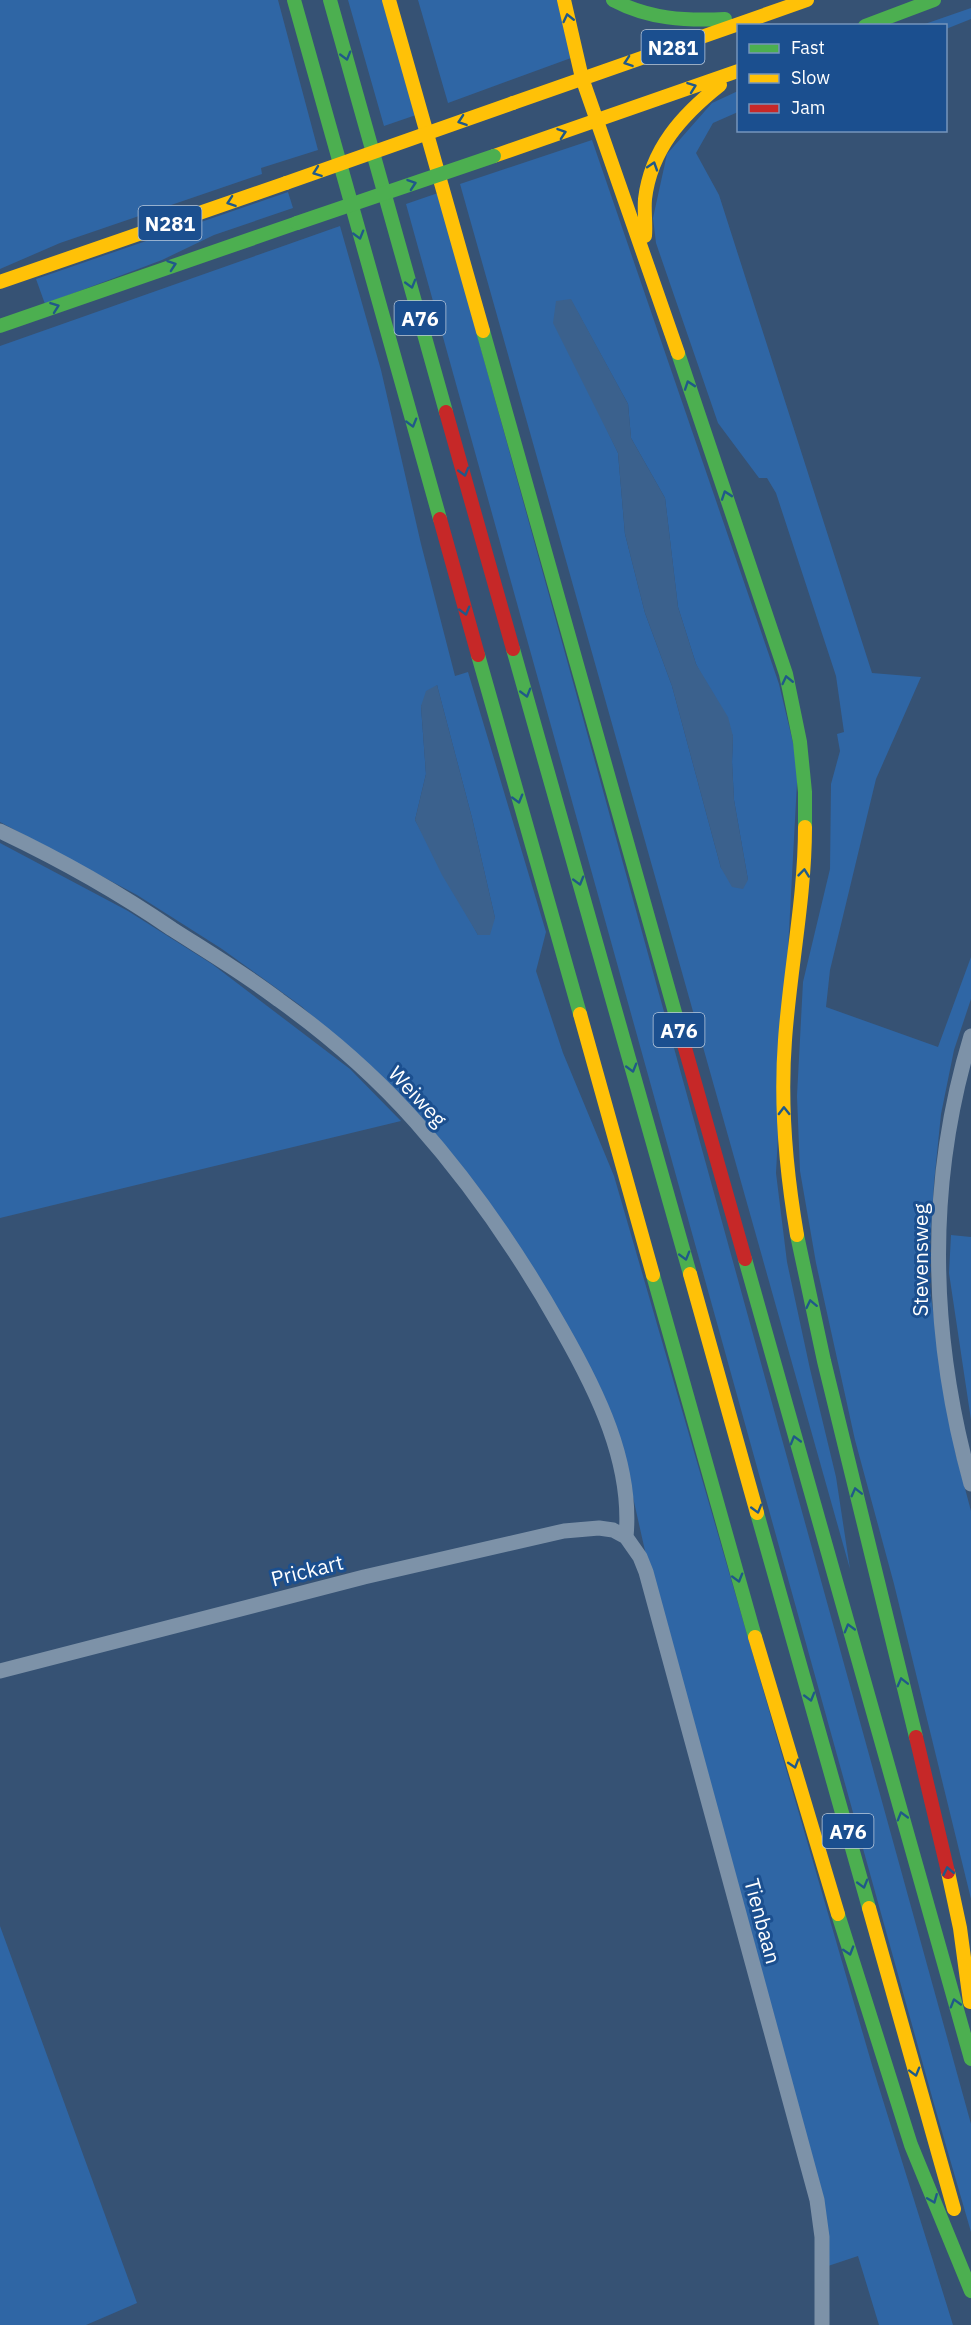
<svg xmlns="http://www.w3.org/2000/svg" width="971" height="2325" font-family="'IBM Plex Sans',sans-serif">
<style>
.green{fill:#2f66a5;fill-rule:evenodd}
.water{fill:#3b618d}
.lines{fill:none;stroke-linecap:round;stroke-linejoin:round}
.street{stroke:#7d92a8;stroke-width:15}
.fast{stroke:#4caf50;stroke-width:14}
.slow{stroke:#ffc107;stroke-width:14}
.jam{stroke:#c62828;stroke-width:14}
.fast-bridge{stroke:#4caf50;stroke-width:14}
.slow-bridge{stroke:#ffc107;stroke-width:14}
.oneway{stroke:#205989}
.labels{text-anchor:middle;dominant-baseline:central;stroke-width:6;stroke-linejoin:round;paint-order:stroke}
.shield{fill:#1b4f8f;stroke:#bbcadd;stroke-width:1.5}
.shield-label{font-size:20px;font-weight:bold;fill:#fff}
.street-label{font-size:21px;fill:#fff;stroke:#1b4f8f}
</style>
<rect width="100%" height="100%" fill="#365274"/>
<!-- green -->
<path class="green" d="M 0,0 L 278,0 L 318,150 L 261,168 L 262,174 L 60,243 L 0,269 Z
M 348,0 L 384,0 L 416,115 L 384,126 Z
M 418,0 L 557,0 L 571,58 L 448,103 Z
M 971,8 L 971,19 L 946,29 L 946,26 L 922,25 Z
M 738,91 L 738,112 L 713,123 L 696,153 L 719,195 L 872,673 L 921,677 L 876,779 L 830,970 L 826,1007 L 938,1047 L 971,957 L 971,999 L 954,1050 L 941,1114 L 934,1183 L 928,1278 L 955,1451 L 971,1511 L 971,1899 L 894,1584 L 855,1440 L 816,1263 L 800,1171 L 797,1096 L 803,982 L 830,869 L 831,784 L 840,751 L 837,734 L 844,732 L 836,676 L 776,493 L 767,478 L 759,478 L 718,423 L 656,243 L 653,218 L 667,154 L 712,103 Z
M 592,140 L 779,684 L 798,764 L 776,1173 L 787,1262 L 810,1369 L 836,1477 L 850,1569 L 460,184 ZM 571,300 L 628,404 L 631,438 L 665,498 L 678,607 L 696,664 L 733,736 L 732,762 L 734,800 L 748,880 L 721,868 L 672,686 L 645,613 L 625,534 L 618,453 L 599,413 Z
M 288,192 L 293,208 L 214,235 L 162,260 L 45,304 L 36,279 Z
M 438,193 L 971,2124 L 971,2232 L 934,2104 L 406,204 Z
M 340,226 L 381,370 L 421,544 L 455,676 L 468,672 L 546,932 L 536,971 L 563,1053 L 614,1176 L 872,2065 L 953,2325 L 879,2325 L 858,2256 L 828,2266 L 652,1582 L 630,1484 L 529,1265 L 361,1059 L 301,1006 L 222,949 L 137,895 L 0,822 L 0,346 ZM 437,685 L 472,818 L 495,918 L 478,935 L 415,820 L 426,774 L 421,706 Z
M 0,843 L 128,911 L 212,964 L 350,1069 L 401,1121 L 0,1218 Z
M 951,1235 L 971,1237 L 971,1420 L 949,1273 Z
M 0,1926 L 137,2303 L 86,2325 L 0,2325 Z"/>
<!-- water -->
<path class="water" d="M 571,299 L 628,404 L 631,438 L 665,498 L 678,607 L 696,664 L 728,717 L 733,736 L 732,762 L 734,800 L 748,880 L 743,889 L 732,887 L 721,868 L 672,686 L 645,613 L 625,534 L 618,453 L 553,323 L 556,301 Z
M 437,685 L 472,818 L 495,918 L 490,935 L 478,935 L 442,875 L 415,820 L 426,774 L 421,706 L 426,691 Z"/>
<g class="lines">
<!-- street -->
<path class="street" d="M 0,831 C 59,859 118,892 172,929 C 208,952 245,974 279,1000 C 328,1035 376,1077 416,1122 C 471,1184 520,1255 561,1328 C 597,1391 633,1463 626,1537
M 971,1036 C 926,1184 930,1336 971,1484
M 0,1671 L 364,1577 L 564,1531 L 599,1528 L 613,1530 L 626,1537 L 640,1557 L 646,1572 L 817,2200 L 822,2237 L 822,2325"/>
<!-- fast -->
<path class="fast" d="M 294,0 L 440,519
M 330,0 L 446,412
M 613,0 C 649,19 685,21 725,19
M 865,26 L 934,0
M 0,326 L 297,223
M 483,331 L 683,1041
M 678,353 L 786,674 L 800,742 L 805,792 L 805,827
M 513,649 L 690,1274
M 478,655 L 580,1014
M 797,1235 L 824,1361 L 916,1737
M 745,1259 L 971,2059
M 653,1275 L 755,1637
M 757,1513 L 869,1908
M 838,1914 L 911,2145 L 971,2291"/>
<!-- slow -->
<path class="slow" d="M 389,0 L 483,331
M 564,0 L 582,78 L 678,353
M 513,103 L 807,0
M 494,156 L 738,71
M 645,236 C 646,224 644,211 645,199 C 651,149 682,115 720,85
M 0,282 L 286,183
M 580,1014 L 653,1275
M 797,1235 C 786,1171 780,1105 785,1040 C 790,969 805,898 805,827
M 690,1274 L 757,1513
M 755,1637 L 838,1914
M 948,1872 L 960,1928 L 970,2002
M 869,1908 L 954,2209"/>
<!-- jam -->
<path class="jam" d="M 446,412 L 513,649
M 440,519 L 478,655
M 683,1041 L 745,1259
M 916,1737 L 948,1872"/>
<!-- fast-bridge -->
<path class="fast-bridge" d="M 297,223 L 494,156"/>
<!-- slow-bridge -->
<path class="slow-bridge" d="M 286,183 L 513,103"/>
</g>
<!-- one-way arrows -->
<defs><path id="oneway-chevron" d="M-2-3.5L2.5 0L-2 3.5" fill="none" stroke-width="1.6" stroke-linecap="round" stroke-linejoin="round" transform="scale(1.5)"/></defs>
<g class="oneway">
<use href="#oneway-chevron" transform="translate(568 18) rotate(-103)"/>
<use href="#oneway-chevron" transform="translate(346 56) rotate(74)"/>
<use href="#oneway-chevron" transform="translate(628 62) rotate(161)"/>
<use href="#oneway-chevron" transform="translate(692 87) rotate(-20)"/>
<use href="#oneway-chevron" transform="translate(462 121) rotate(161)"/>
<use href="#oneway-chevron" transform="translate(562 133) rotate(-19)"/>
<use href="#oneway-chevron" transform="translate(653 166) rotate(-72)"/>
<use href="#oneway-chevron" transform="translate(317 172) rotate(160)"/>
<use href="#oneway-chevron" transform="translate(412 184) rotate(-19)"/>
<use href="#oneway-chevron" transform="translate(231 202) rotate(161)"/>
<use href="#oneway-chevron" transform="translate(359 235) rotate(74)"/>
<use href="#oneway-chevron" transform="translate(172 265) rotate(-19)"/>
<use href="#oneway-chevron" transform="translate(411 284) rotate(74)"/>
<use href="#oneway-chevron" transform="translate(55 307) rotate(-20)"/>
<use href="#oneway-chevron" transform="translate(689 385) rotate(-109)"/>
<use href="#oneway-chevron" transform="translate(412 423) rotate(74)"/>
<use href="#oneway-chevron" transform="translate(464 472) rotate(74)"/>
<use href="#oneway-chevron" transform="translate(726 495) rotate(-109)"/>
<use href="#oneway-chevron" transform="translate(465 611) rotate(74)"/>
<use href="#oneway-chevron" transform="translate(787 680) rotate(-103)"/>
<use href="#oneway-chevron" transform="translate(526 693) rotate(74)"/>
<use href="#oneway-chevron" transform="translate(518 799) rotate(74)"/>
<use href="#oneway-chevron" transform="translate(804 873) rotate(-84)"/>
<use href="#oneway-chevron" transform="translate(579 881) rotate(74)"/>
<use href="#oneway-chevron" transform="translate(632 1068) rotate(74)"/>
<use href="#oneway-chevron" transform="translate(784 1111) rotate(-91)"/>
<use href="#oneway-chevron" transform="translate(685 1256) rotate(74)"/>
<use href="#oneway-chevron" transform="translate(811 1304) rotate(-102)"/>
<use href="#oneway-chevron" transform="translate(795 1440) rotate(-106)"/>
<use href="#oneway-chevron" transform="translate(856 1492) rotate(-104)"/>
<use href="#oneway-chevron" transform="translate(757 1509) rotate(74)"/>
<use href="#oneway-chevron" transform="translate(738 1578) rotate(74)"/>
<use href="#oneway-chevron" transform="translate(849 1628) rotate(-106)"/>
<use href="#oneway-chevron" transform="translate(902 1682) rotate(-104)"/>
<use href="#oneway-chevron" transform="translate(810 1697) rotate(74)"/>
<use href="#oneway-chevron" transform="translate(794 1764) rotate(73)"/>
<use href="#oneway-chevron" transform="translate(902 1816) rotate(-106)"/>
<use href="#oneway-chevron" transform="translate(948 1871) rotate(-102)"/>
<use href="#oneway-chevron" transform="translate(863 1884) rotate(74)"/>
<use href="#oneway-chevron" transform="translate(849 1951) rotate(73)"/>
<use href="#oneway-chevron" transform="translate(955 2003) rotate(-106)"/>
<use href="#oneway-chevron" transform="translate(915 2072) rotate(74)"/>
<use href="#oneway-chevron" transform="translate(933 2199) rotate(68)"/>
</g>
<g class="labels">
<!-- shield labels -->
<g class="shield">
<rect x="641.5" y="30" width="63" height="34" rx="4.5"/>
<rect x="138.5" y="206" width="63" height="34" rx="4.5"/>
<rect x="394.5" y="301" width="51" height="34" rx="4.5"/>
<rect x="653.5" y="1013" width="51" height="34" rx="4.5"/>
<rect x="822.5" y="1814" width="51" height="34" rx="4.5"/>
</g>
<g class="shield-label">
<text x="673" y="47">N281</text>
<text x="170" y="223">N281</text>
<text x="420" y="318">A76</text>
<text x="679" y="1030">A76</text>
<text x="848" y="1831">A76</text>
</g>
<!-- street labels -->
<g class="street-label">
<text transform="translate(418 1096) rotate(47)">Weiweg</text>
<text transform="translate(920 1260) rotate(-90)">Stevensweg</text>
<text transform="translate(307 1570) rotate(-14)">Prickart</text>
<text transform="translate(763 1921) rotate(75)">Tienbaan</text>
</g>
</g>
<!-- legend -->
<rect x="737" y="24" width="210" height="108" fill="#1b4f8f" stroke="#7695bc" stroke-width="1.5"/>
<rect x="749" y="44" width="30" height="9" fill="#4caf50" stroke="#7695bc" stroke-width="1.5"/>
<text x="791" y="54" font-size="18" fill="#ffffff">Fast</text>
<rect x="749" y="74" width="30" height="9" fill="#ffc107" stroke="#7695bc" stroke-width="1.5"/>
<text x="791" y="84" font-size="18" fill="#ffffff">Slow</text>
<rect x="749" y="104" width="30" height="9" fill="#c62828" stroke="#7695bc" stroke-width="1.5"/>
<text x="791" y="114" font-size="18" fill="#ffffff">Jam</text>
</svg>
